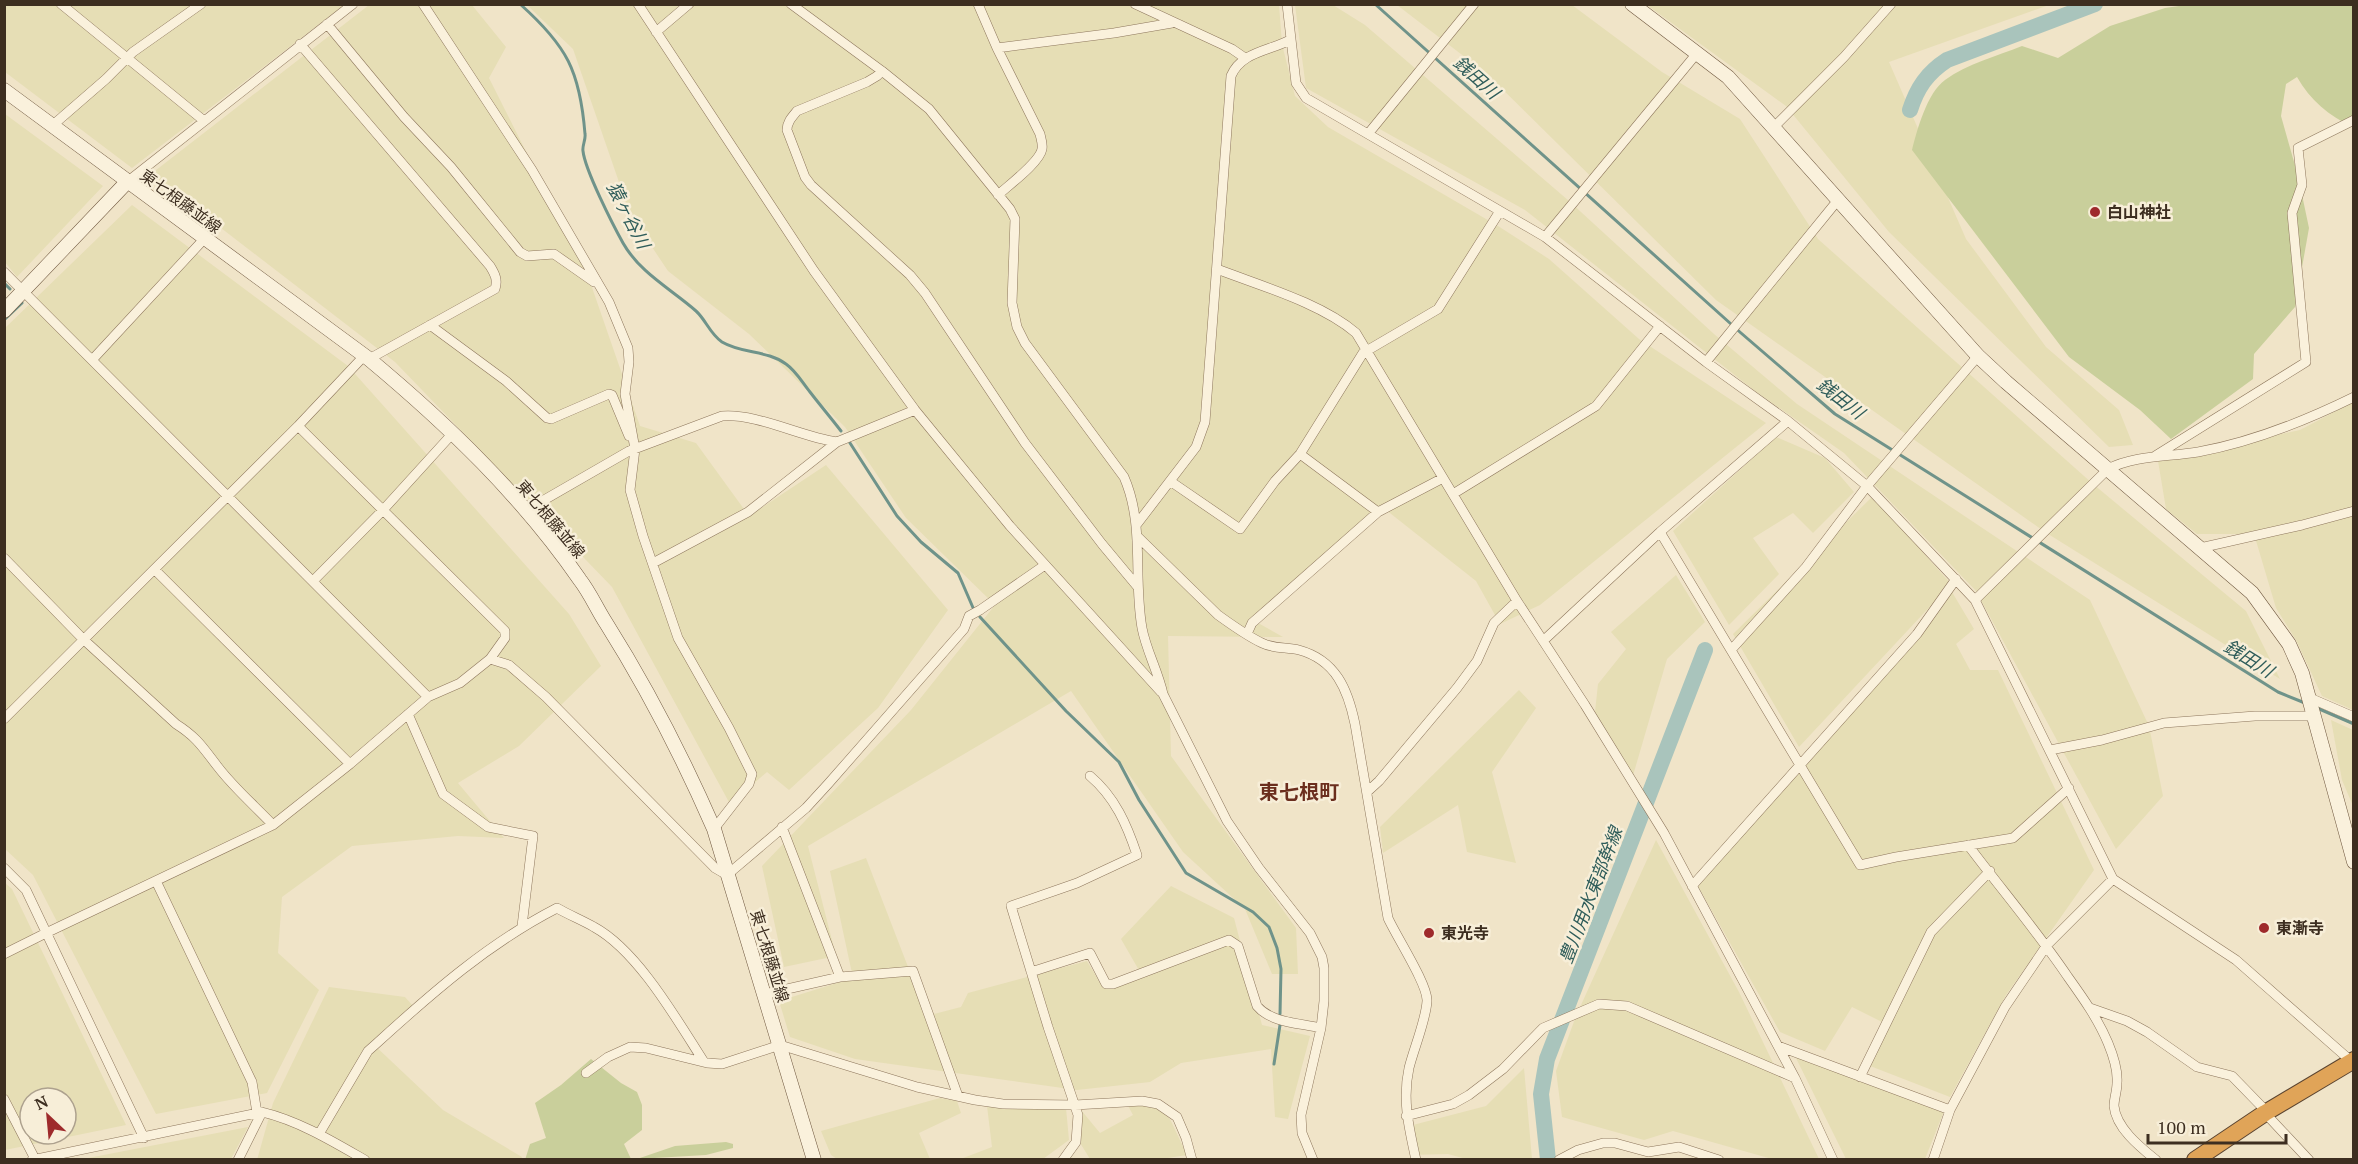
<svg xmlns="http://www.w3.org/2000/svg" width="2358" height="1164" font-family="'PT Serif','Noto Sans JP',serif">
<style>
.farmland{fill:#e6deb5;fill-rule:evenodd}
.green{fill:#c9cf9b}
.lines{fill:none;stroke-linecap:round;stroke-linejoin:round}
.stream{stroke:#6f938a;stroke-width:3}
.river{stroke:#a9c4bc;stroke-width:16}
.street-casing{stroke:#8d765c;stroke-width:10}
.secondary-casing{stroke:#6f573f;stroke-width:15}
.highway-casing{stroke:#5b4430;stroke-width:18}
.street{stroke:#faf1dc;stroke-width:9}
.secondary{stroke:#faf1dc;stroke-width:14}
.highway{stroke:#e0a458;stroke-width:16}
.poi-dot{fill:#9e2a2b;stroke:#f7eed8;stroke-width:2}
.labels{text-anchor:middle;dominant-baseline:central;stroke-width:5;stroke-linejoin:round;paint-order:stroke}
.street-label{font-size:16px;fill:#3d2e20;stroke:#f7eed8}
.poi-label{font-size:16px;font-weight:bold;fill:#3d2e20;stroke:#f7eed8;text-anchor:start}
.water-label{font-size:18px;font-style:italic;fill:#2f5d5a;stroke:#f7eed8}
.quarter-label{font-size:20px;font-weight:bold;fill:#6b2e1e;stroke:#f7eed8}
</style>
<rect width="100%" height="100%" fill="#f0e4c8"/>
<!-- farmland -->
<path class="farmland" d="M 4,5 L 344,5 L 132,168 L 5,72 Z
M 369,5 L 472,5 L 506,47 L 489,78 L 587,273 L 640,426 L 696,443 L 749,516 L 826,465 L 948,610 L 878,708 L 789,790 L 767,772 L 730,804 L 612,587 L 395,362 L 151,174 Z
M 527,5 L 1279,5 L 1282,44 L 1295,96 L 1328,127 L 1498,226 L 1549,259 L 1639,339 L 1766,423 L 1540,605 L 1500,624 L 1476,581 L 1381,506 L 1251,619 L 1283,637 L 1168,636 L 1171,756 L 1296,928 L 1298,974 L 1272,974 L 1245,909 L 1183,852 L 1071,691 L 808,846 L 836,956 L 784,967 L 762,866 L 911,710 L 995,605 L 906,518 L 845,427 L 749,334 L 668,271 L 630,214 L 573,49 Z
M 1295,5 L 1333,5 L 1365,25 L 1569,201 L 1714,334 L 1797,404 L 2090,600 L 2149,726 L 2163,796 L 2116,849 L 1976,591 L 1844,453 L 1755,391 L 1525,210 L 1306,88 Z
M 1397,5 L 1572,5 L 1662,72 L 1740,119 L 1818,239 L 2093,484 L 2246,611 L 2280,679 L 2045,532 L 1716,300 L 1487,74 Z
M 1647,5 L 2049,5 L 1889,62 L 1966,239 L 2046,347 L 2119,410 L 2133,445 L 2109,447 L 1889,232 L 1786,106 Z
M 5,114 L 103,186 L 17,277 L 5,262 Z
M 132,205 L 348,366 L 569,614 L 601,666 L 519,746 L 458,783 L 504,838 L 458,836 L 352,846 L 282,897 L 278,953 L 319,990 L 267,1093 L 156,1114 L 33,875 L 5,849 L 5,328 Z
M 2353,402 L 2352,505 L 2353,710 L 2322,696 L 2296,640 L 2276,608 L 2254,534 L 2197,534 L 2166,509 L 2158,461 L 2300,430 Z
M 1776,437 L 1825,458 L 1854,492 L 1813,533 L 1793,513 L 1753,538 L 1779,574 L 1729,625 L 1673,531 Z
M 1873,496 L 1951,584 L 1799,747 L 1733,634 Z
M 1676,575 L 1705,622 L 1667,659 L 1632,779 L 1595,712 L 1598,684 L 1626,649 L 1611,632 Z
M 1952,592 L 1974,629 L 1956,644 L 1970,670 L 1998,670 L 2094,870 L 2006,995 L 1950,1097 L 1865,1064 L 1882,1022 L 1852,1007 L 1825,1051 L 1780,1032 L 1694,879 L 1803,761 Z
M 1519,690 L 1536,708 L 1492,772 L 1516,863 L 1467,852 L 1458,805 L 1383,853 L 1380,827 Z
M 2331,720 L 2353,730 L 2353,806 L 2342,780 Z
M 1656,840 L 1739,992 L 1819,1159 L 1772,1159 L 1673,1131 L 1644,1140 L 1562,1117 L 1556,1071 L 1576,1016 Z
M 866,858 L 915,985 L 934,1014 L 961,1007 L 968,993 L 1087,961 L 1103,988 L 1140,972 L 1121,939 L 1171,886 L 1234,918 L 1262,1025 L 1310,1036 L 1288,1119 L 1275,1117 L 1271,1049 L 1181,1063 L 1150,1082 L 1077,1090 L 855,1059 L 790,1037 L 779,1001 L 853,978 L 830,871 Z
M 4,882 L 12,889 L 126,1125 L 5,1150 ZM 30,1098 L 66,1098 L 66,1134 L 30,1134 Z
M 329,987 L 405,997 L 414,1007 L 371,1042 L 443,1110 L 522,1157 L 521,1160 L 257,1160 L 273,1103 Z
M 1793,1052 L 1944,1111 L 1925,1159 L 1846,1159 Z
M 1524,1068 L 1532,1159 L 1470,1160 L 1448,1154 L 1411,1155 L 1409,1126 L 1486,1106 Z
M 940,1098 L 957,1101 L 961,1113 L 919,1133 L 930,1159 L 837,1159 L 831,1155 L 821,1131 Z
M 1126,1102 L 1157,1106 L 1170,1119 L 1187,1155 L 1161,1159 L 1090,1159 L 1077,1138 L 1081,1110 L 1100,1133 L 1133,1115 Z
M 987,1106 L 1066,1108 L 1069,1140 L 1043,1159 L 958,1160 L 992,1147 Z
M 248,1127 L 231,1159 L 83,1159 Z"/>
<!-- green -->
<path class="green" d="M 2186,5 L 2353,5 L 2353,127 C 2329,116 2310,100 2297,77 L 2286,84 L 2281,116 L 2298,176 L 2309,228 L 2295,307 L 2254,354 L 2253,379 L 2171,439 L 2140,410 L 2069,357 L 1912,150 C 1917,130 1927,93 1945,80 C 1967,64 1997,56 2022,46 L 2058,58 L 2110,26 L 2165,8 Z
M 591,1059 L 621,1083 L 637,1092 L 642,1105 L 642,1130 L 624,1144 L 631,1159 L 525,1160 L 530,1144 L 546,1138 L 535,1103 L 561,1085 Z
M 726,1142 L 733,1144 L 733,1148 L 706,1155 L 637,1159 L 675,1146 Z"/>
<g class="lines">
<!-- stream -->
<path class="stream" d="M 520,4 C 567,46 580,71 585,134 C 586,139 582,146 583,151 C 585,170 613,225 623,243 C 640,273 671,289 696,311 C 706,320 710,334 722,342 C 742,354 767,350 786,364 C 796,371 802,382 810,392 C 820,405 831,418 841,431
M 1375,4 L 1741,333 L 1835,414 L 2278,692 L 2305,703
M 4,283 L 10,289
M 4,320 L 22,303
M 850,443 L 897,516 L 921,542 L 958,573 L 974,610
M 980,617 L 1066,711 L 1119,762 L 1139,800 L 1186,873 L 1253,912 L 1269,927 L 1277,948 L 1281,969 L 1280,1014
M 2317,708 L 2354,724
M 1274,1064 L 1280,1025"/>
<!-- river -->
<path class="river" d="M 1910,110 C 1917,88 1927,73 1947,60 L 2095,4
M 1548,1160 L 1541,1094 L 1547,1059 L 1705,650"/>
<defs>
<path id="street" d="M 61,4 L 203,120
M 423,4 L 532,170 L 609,302 L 628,348 L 629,362 L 625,394 L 635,449 L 630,490 L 643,536 L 678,638 L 729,728 L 752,774 L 749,784 L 714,829
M 638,4 L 814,271 L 915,410 L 1010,526 L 1161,692
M 791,4 L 882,71 L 929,109 L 1010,209 L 1015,219 L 1012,303 L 1017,327 L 1025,343 L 1124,477 C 1145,525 1133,577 1142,628 C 1146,650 1158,671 1163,694 L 1227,821 L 1259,868 L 1310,933 L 1322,957 L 1324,968 L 1324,1001 L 1321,1028 L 1301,1115 L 1302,1133 L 1313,1160
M 978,4 L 997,48 L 1040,134 C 1041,139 1043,144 1042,149 C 1040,162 1009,185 998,195
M 1135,4 L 1232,49 L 1245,58
M 1287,4 L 1296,83 L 1306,98 L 1545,237 L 1706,362 L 1788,421 L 1867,486 L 1975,600 L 2113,879 L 2236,960 L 2351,1061
M 327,24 L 404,117 L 451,167 L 520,252 L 527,256 L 554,254 L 594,282
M 656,32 L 689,4
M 300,44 L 490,266 C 495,274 498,280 495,289 L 369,359
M 997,48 L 1114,33 L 1172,23
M 882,71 L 877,76 L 867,82 L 797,111 C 792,117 787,122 787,130 L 805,177 L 811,185 L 910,275 L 925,293 L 1025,443 L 1102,544 L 1137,586
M 53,125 L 106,79 L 133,52 L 201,4
M 1774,127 L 1844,57 L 1891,4
M 1368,134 L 1474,4
M 127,182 L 353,4
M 1545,237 L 1698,52
M 1217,269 C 1261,286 1321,303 1356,333 L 1517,601 L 1585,705 L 1664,833 L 1795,1078 L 1833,1160
M 4,272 L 428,697
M 430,325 L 506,381 L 547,418 L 551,419 L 609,394 L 612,395 L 629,436
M 92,360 L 205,238
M 1706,362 L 1838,200
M 298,426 L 505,631 L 505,638 L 490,659
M 1300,454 L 1378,512
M 2155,456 L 2306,362 L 2292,213 L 2302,185 L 2298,148 L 2354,120
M 1170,481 L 1240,529 L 1275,481 L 1300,454 L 1363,353 L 1438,309 L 1500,211
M 1453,494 L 1596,406 L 1660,326
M 525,511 L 629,451 L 722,416 C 757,413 801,437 837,442
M 1137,524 L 1196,447 L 1205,422 L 1231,76 C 1241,52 1269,51 1290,40
M 1660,532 L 1860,865 L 1896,857 L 2013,838 L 2069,788
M 1137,536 L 1218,615 C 1232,625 1247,636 1262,643 C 1274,649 1287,647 1299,650 C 1336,660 1348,690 1355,724 L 1388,918 C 1396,936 1428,985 1427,1001 C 1426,1020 1414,1048 1409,1068 C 1402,1100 1409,1128 1416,1160
M 2200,548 L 2302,525 L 2354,511
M 4,558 L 83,639 L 176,724 C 198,738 203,748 218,767 C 234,788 255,806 273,825
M 653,563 L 748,512 L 837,442 L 915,410
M 155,570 L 350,764
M 314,580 L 383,510 L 453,433
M 1975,600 L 2108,469 C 2135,455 2168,457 2198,452 C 2253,442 2303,422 2354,397
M 1247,634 L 1252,623 L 1378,512 L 1443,478
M 1543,641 L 1660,532 L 1788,421
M 1731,650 L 1806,567 L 1867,486 L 1978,356
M 2310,698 L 2354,717
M 408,714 L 443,794 L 488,827 L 533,836 L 522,926
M 4,719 L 298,426 L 364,356
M 2050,750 L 2102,740 L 2164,723 L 2255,716 L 2315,716
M 1367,792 L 1379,781 L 1457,688 L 1477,661 L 1494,623 L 1517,601
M 782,827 L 840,977
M 1968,845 C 2001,889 2037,931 2068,977 C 2083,998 2098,1019 2108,1043 C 2113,1055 2118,1071 2117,1083 C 2117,1091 2114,1099 2114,1106 C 2116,1128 2140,1147 2156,1160
M 4,868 L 26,890 L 144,1138
M 156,881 L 252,1082 L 257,1113
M 1692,886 L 1917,634 L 1956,579
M 4,954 L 46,933 L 273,825 L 350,764 L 428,697 L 460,683 L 490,659 L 509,665 L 546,697 L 715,868 L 727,875 L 806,808 L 828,784 L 964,629 L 969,616 L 980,610 L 1045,565
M 1031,972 L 1090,953 L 1106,984 L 1113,984 L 1229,940 L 1238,946 L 1257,1006 C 1271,1023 1300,1023 1321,1028
M 765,994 L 840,977 L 913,971 L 958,1096
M 2090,1008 L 2127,1021 L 2147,1032 L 2197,1067 L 2232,1076 L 2267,1112
M 1778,1046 L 1950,1110
M 586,1073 L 608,1057 L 630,1047 L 646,1048 L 707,1063 L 722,1064 L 780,1045 L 917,1087 L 975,1100 L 1003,1104 L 1075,1105 L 1142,1101 L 1158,1104 L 1177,1117 L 1186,1138 L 1192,1160
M 1860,1077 L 1931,932 L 1990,871
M 4,1099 L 35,1159
M 2265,1113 L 2309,1160
M 1406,1116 L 1453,1104 L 1469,1095 L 1503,1069 L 1543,1028 L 1599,1004 L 1627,1006 L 1795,1078
M 319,1134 L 368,1051 L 377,1043 C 433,992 489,943 557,908 C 569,915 582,920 594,927 C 638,951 677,1020 704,1062
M 32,1160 L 262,1112 C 299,1121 332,1141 365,1160
M 238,1160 L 262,1112
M 1063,1160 L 1076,1142 L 1078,1115 L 1048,1027 L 1011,906 L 1077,883 L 1137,855 C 1127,825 1115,797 1090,776
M 1559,1160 L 1578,1150 L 1603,1143 L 1615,1143 L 1648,1152 L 1679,1147 L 1719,1160
M 1933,1160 L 1950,1110 L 2005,1007 L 2047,945 L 2113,879"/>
<path id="secondary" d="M 1632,4 L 1728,77 L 1978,356 L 2006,382 L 2252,593 L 2289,644 L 2302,673 L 2354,862
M 4,90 L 369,359 C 447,424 522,496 580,580 C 590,593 597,609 606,623 C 647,688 683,758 714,829 L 814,1160
M 4,311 L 127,182"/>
<path id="highway" d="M 2195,1160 L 2265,1113 L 2354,1060"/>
</defs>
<!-- street casing -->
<use href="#street" class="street-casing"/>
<!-- secondary casing -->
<use href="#secondary" class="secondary-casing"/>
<!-- highway casing -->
<use href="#highway" class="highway-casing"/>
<!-- street -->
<use href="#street" class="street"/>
<!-- secondary -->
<use href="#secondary" class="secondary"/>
<!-- highway -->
<use href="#highway" class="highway"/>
</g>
<!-- markers -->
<g class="poi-dot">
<circle cx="2095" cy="212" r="6"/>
<circle cx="2264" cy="928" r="6"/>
<circle cx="1429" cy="933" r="6"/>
</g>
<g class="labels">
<!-- street labels -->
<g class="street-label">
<text transform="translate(181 201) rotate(36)">東七根藤並線</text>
<text transform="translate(551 519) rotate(50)">東七根藤並線</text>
<text transform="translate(770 956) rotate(73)">東七根藤並線</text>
</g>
<!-- poi labels -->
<g class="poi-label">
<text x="2107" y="212">白山神社</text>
<text x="2276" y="928">東漸寺</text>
<text x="1441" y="933">東光寺</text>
</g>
<!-- water labels -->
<g class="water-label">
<text transform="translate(1477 77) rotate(42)">銭田川</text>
<text transform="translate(629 215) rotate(63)">猿ヶ谷川</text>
<text transform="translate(1841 398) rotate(38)">銭田川</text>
<text transform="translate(2249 658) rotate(32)">銭田川</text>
<text transform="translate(1590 895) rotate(-69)">豊川用水東部幹線</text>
</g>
<!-- quarter labels -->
<g class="quarter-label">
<text x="1299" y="791">東七根町</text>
</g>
</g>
<!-- border -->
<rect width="2358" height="1164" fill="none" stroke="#3d2e20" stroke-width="12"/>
<!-- north arrow -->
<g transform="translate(48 1116) rotate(334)"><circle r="28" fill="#f7eed8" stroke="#ada18e" stroke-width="1.5"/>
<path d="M0-4.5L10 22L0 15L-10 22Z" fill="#9e2a2b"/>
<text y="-9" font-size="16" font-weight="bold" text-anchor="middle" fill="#3d2e20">N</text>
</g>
<!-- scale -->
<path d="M2148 1134v9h138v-9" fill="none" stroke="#3d2e20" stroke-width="3"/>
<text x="2157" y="1134" font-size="18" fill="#3d2e20" stroke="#f7eed8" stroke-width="4.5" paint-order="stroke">100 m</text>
</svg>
